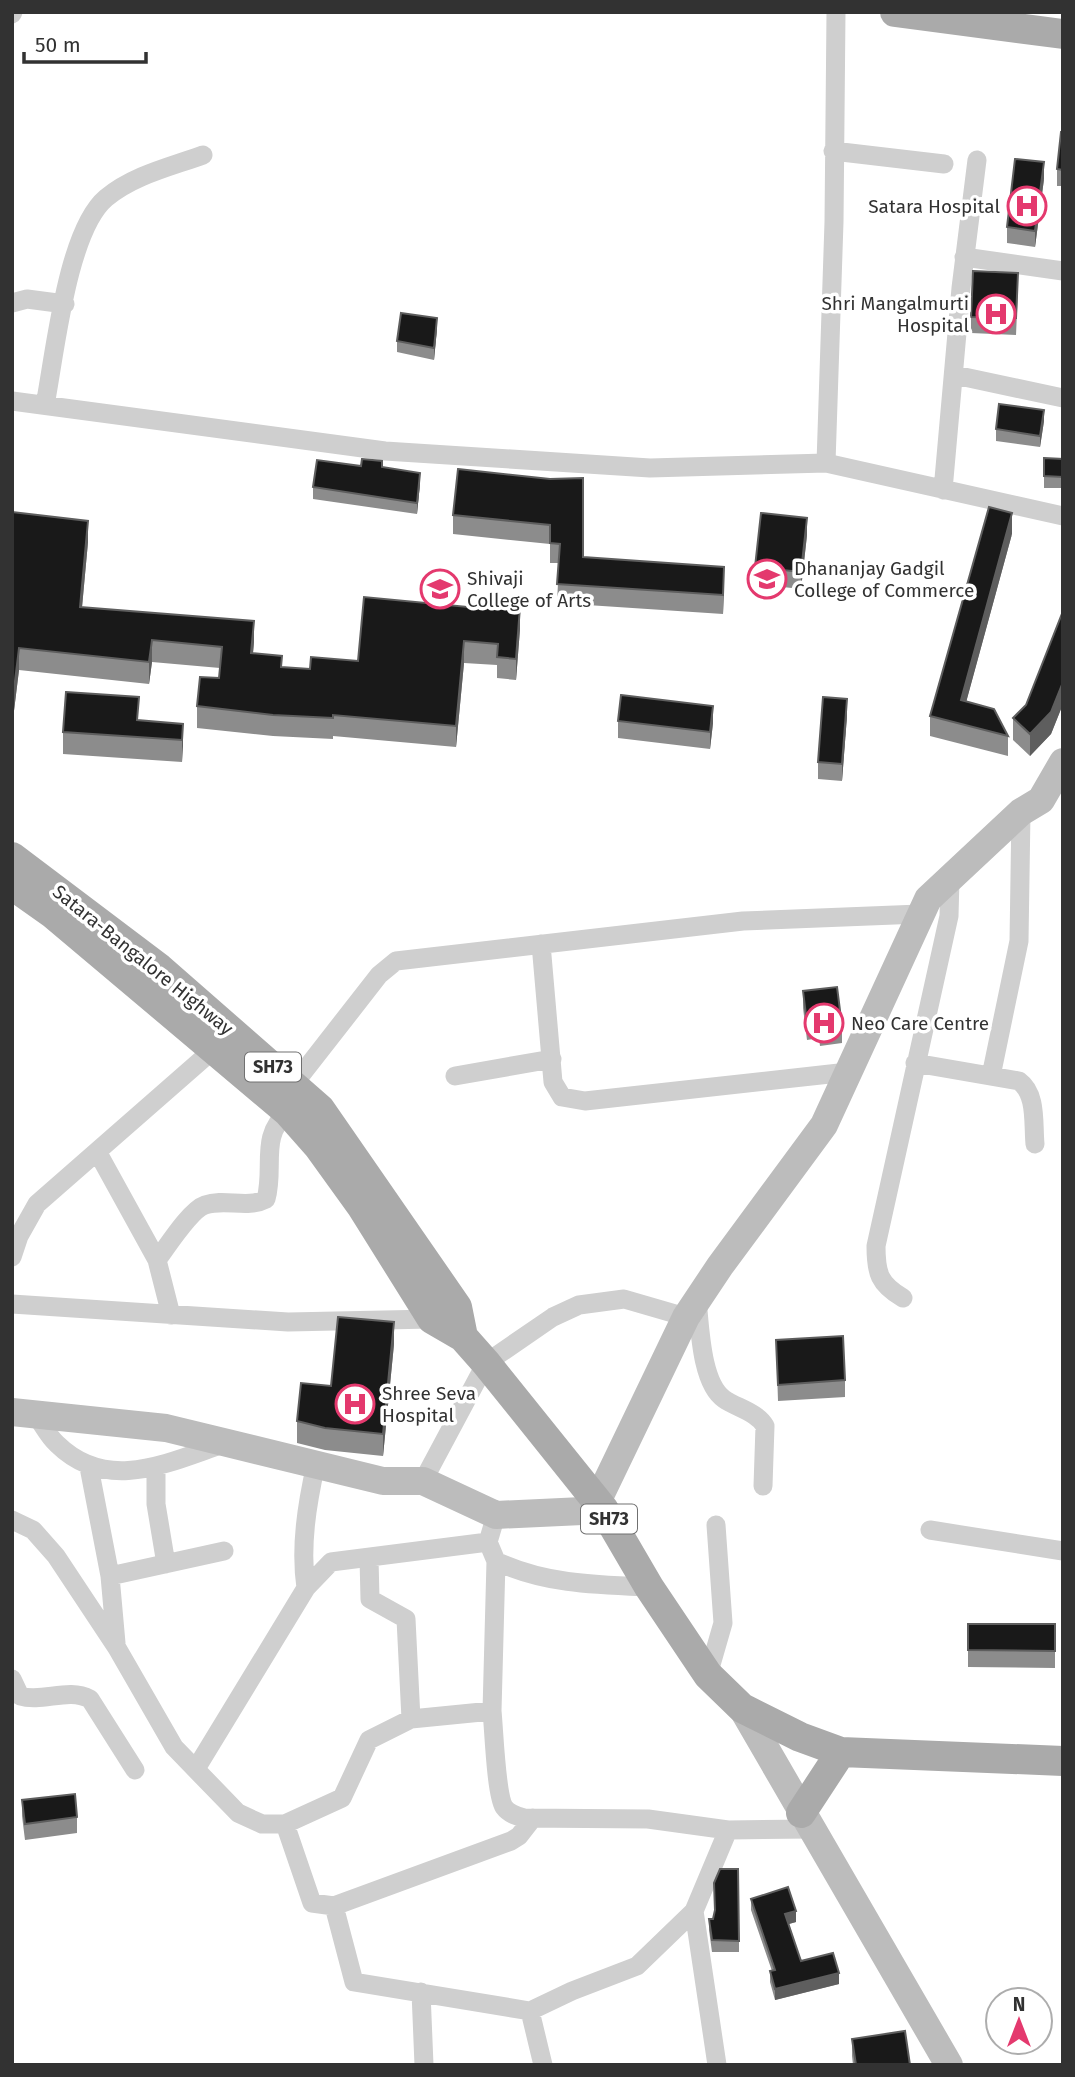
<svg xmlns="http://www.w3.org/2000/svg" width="1075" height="2077" font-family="'Fira Sans',sans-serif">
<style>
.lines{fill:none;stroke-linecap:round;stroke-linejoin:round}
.street{stroke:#cfcfcf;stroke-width:19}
.secondary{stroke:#bcbcbc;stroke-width:28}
.primary{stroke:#aaa;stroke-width:30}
.wall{fill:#8c8c8c}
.shaded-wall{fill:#5e5e5e}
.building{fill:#191919;stroke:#5e5e5e;stroke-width:2}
.labels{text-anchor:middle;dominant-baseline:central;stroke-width:7;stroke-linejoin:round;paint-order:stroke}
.shield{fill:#fff;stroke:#707070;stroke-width:2}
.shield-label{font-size:18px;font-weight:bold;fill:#323232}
.poi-label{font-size:19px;fill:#323232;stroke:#fff;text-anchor:start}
.street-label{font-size:19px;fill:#323232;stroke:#fff}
</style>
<rect width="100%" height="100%" fill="#fff"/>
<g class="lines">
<!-- street -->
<path class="street" d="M 12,14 L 13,12
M 833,151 L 944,164
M 964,257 L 1063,271
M 12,303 L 27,299 L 65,304
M 955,375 L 1063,398
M 12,401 L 385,451 L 650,468 L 826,463 L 1063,516
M 45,405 C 55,354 67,231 106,198 C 134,175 170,167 203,155
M 826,463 L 834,222 L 836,12
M 943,490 L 961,288 L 977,160
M 541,944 L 553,1082 L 562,1097 L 585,1101 L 848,1072
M 915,1063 L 1019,1081 C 1037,1094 1033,1123 1035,1144
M 455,1076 L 552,1059
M 991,1076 L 1019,941 L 1021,812
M 294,1084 L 379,975 L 396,961 L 743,921 L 920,914
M 98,1153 L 157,1260 L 171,1315
M 12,1257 L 19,1236 L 37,1204 L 214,1049
M 157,1260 C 167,1247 190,1210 205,1205 C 225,1198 247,1209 266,1199 C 275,1167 259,1136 288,1112
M 903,1298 C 879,1284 876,1273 876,1246 L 949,916 L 950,879
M 697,1300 C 700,1327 701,1383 724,1399 C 737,1408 757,1412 765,1426 L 763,1486
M 12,1304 L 288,1322 L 432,1319 L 440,1315
M 35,1414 C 42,1423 48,1436 57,1444 C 107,1493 167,1463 223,1444
M 89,1467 L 110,1576 L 116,1643
M 156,1467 L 156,1504 L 166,1564
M 423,1481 L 486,1363 L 553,1317 L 579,1305 L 624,1299 L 686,1317
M 12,1520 L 33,1530 L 56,1556 L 117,1648 L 174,1747 L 238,1813 L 262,1824 L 285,1824 L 312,1903 L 334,1906 L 354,1982 L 530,2011
M 930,1530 L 1063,1551
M 488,1542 L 496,1561 C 544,1584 596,1585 649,1587
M 369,1558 L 370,1599 L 406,1619 L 411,1719
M 110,1576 L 224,1551
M 306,1588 C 300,1547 307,1504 316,1464
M 708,1675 L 723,1623 L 716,1525
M 12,1679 L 20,1696 C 43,1703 68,1687 90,1699 L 135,1770
M 492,1711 L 496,1561
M 197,1767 L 306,1588 L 331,1562 L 488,1542 L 496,1515
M 285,1824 L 342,1798 L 369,1740 L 411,1719 L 492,1711 C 494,1730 496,1794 504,1807 C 509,1814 517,1816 524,1818 L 648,1819 L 728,1830
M 334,1906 L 511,1841 L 519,1836 L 533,1818
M 694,1911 L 717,2065
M 421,1992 L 424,2065
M 543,2065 L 530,2011 L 572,1991 L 637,1966 L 694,1911 L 728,1830 L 812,1829"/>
<!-- secondary -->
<path class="secondary" d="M 12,1412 L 166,1428 L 383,1481 L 423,1481 L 496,1515 L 604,1510
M 597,1502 L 686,1317 L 720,1266 L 824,1125 L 928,899 L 1021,812 L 1041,800 L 1063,762
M 742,1708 L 949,2065"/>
<!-- primary -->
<path class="primary" d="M 895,12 L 1063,34
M 12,857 L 159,968 L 320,1109 L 457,1307 L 463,1337
M 12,885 L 53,914 L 288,1112 L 318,1146 L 362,1207 L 432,1319 L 463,1337 L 486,1363 L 604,1510 L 649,1587 L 708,1675 L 742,1708 L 800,1737 L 841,1752 L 1063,1761
M 801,1813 L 841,1752"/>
</g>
<!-- wall -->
<path class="wall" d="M 1063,132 L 1063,186 L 1057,186 L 1057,169 Z
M 1044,179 L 1035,247 L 1007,243 L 1007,227 Z
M 1018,290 L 1016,335 L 971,333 L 971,317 Z
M 437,329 L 434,360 L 397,352 L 397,341 Z
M 1044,421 L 1040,447 L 996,441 L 996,429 Z
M 1063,459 L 1063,488 L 1044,488 L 1044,476 Z
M 361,466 L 382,468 L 420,484 L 417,514 L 313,499 L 313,487 Z
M 550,479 L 583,557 L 724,586 L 723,614 L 557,603 L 559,563 L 550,563 L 550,544 L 453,534 L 453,515 Z
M 12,512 L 88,542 L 82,607 L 254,642 L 253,653 L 282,667 L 310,669 L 520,629 L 516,680 L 497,678 L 497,665 L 464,663 L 456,747 L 333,736 L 333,739 L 273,736 L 197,728 L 197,706 L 219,678 L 220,668 L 152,662 L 149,684 L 19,670 L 12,727 Z
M 1012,534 L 966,702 L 1008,736 L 1008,756 L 930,736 L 930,716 Z
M 807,535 L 801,589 L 755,584 L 755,567 Z
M 1063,611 L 1063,704 L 1051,734 L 1030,756 L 1013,740 L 1013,718 L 1026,705 Z
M 847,716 L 842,781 L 818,779 L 818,762 Z
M 139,721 L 183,724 L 182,762 L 63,754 L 63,732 Z
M 618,721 L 713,723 L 710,749 L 618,738 Z
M 803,991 L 842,1026 L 842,1043 L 820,1046 L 819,1038 L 807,1040 L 803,1008 Z
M 776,1340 L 845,1380 L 845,1397 L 778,1401 Z
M 394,1344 L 383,1456 L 325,1450 L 297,1443 L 297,1421 L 331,1386 Z
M 968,1624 L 1055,1624 L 1055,1668 L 968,1667 Z
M 22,1800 L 77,1817 L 77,1833 L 25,1840 L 22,1816 Z
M 751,1899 L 796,1922 L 789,1924 L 801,1961 L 839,1984 L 775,2000 L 770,1982 L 770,1971 L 772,1971 L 751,1910 Z
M 709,1919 L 739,1941 L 739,1952 L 712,1952 L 709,1930 Z
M 852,2039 L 910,2065 L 853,2065 L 852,2056 Z"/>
<!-- shaded-wall -->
<path class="shaded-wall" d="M 1044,162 L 1044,179 L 1035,247 L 1035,231 Z
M 437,318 L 437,329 L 434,360 L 434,348 Z
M 1044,410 L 1044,421 L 1040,447 L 1040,436 Z
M 420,473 L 420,484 L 417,514 L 417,503 Z
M 1012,513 L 1012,534 L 961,721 L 961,700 Z
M 807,518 L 807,535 L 801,589 L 801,572 Z
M 88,521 L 88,542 L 80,629 L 80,607 Z
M 724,567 L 724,586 L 723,614 L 723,595 Z
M 520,607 L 520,629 L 516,680 L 516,659 Z
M 254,621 L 254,642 L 251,674 L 251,653 Z
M 152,640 L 152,662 L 149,684 L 149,662 Z
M 464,641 L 464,663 L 456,747 L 456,726 Z
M 19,648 L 19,670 L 12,727 L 12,706 Z
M 1063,682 L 1063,704 L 1051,734 L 1030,756 L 1030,734 Z
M 847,699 L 847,716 L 842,781 L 842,764 Z
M 713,706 L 713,723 L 710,749 L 710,732 Z
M 183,724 L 183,746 L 182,762 L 182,740 Z
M 394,1322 L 394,1344 L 383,1456 L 383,1434 Z
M 796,1911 L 796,1922 L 785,1925 L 785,1914 Z
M 839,1973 L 839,1984 L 775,2000 L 775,1989 Z"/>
<!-- building -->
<path class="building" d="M 1061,132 L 1063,132 L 1063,170 L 1057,169 Z
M 1015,159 L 1044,162 L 1035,231 L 1007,227 Z
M 973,271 L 1018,273 L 1016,318 L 971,317 Z
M 401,313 L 437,318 L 434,348 L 397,341 Z
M 999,404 L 1044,410 L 1040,436 L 996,429 Z
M 1044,458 L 1063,459 L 1063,477 L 1044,476 Z
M 362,459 L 382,461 L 382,467 L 420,473 L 417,503 L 313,487 L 317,460 L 361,466 Z
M 458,469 L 550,479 L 583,478 L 583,557 L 724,567 L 723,595 L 557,584 L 560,544 L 550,543 L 550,525 L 453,515 Z
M 989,507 L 1012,513 L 961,700 L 994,709 L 1008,736 L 930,716 Z
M 12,512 L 88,521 L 80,607 L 254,621 L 251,653 L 282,656 L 281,667 L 310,669 L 311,657 L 358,661 L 364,597 L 478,608 L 479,604 L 520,607 L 516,659 L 497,657 L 498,644 L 464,641 L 456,726 L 333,715 L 333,718 L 273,715 L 197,706 L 200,677 L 219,678 L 222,647 L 152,640 L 149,662 L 19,648 L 12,706 Z
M 761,513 L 807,518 L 801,572 L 755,567 Z
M 1063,611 L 1063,682 L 1051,712 L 1030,734 L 1013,718 L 1026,705 Z
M 66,692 L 139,697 L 137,720 L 183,724 L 182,740 L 63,732 Z
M 621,695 L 713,706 L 710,732 L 618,721 Z
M 823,697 L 847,699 L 842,764 L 818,762 Z
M 837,987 L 842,1026 L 820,1029 L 819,1022 L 807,1023 L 803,991 Z
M 338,1317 L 394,1322 L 383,1434 L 325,1428 L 297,1421 L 301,1383 L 331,1386 Z
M 843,1336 L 845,1380 L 778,1385 L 776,1340 Z
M 968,1624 L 1055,1624 L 1055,1651 L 968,1650 Z
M 75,1794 L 77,1817 L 25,1824 L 22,1800 Z
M 720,1869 L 738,1869 L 739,1941 L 712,1940 L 709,1919 L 713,1919 L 715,1910 L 714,1883 Z
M 788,1887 L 796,1911 L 785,1914 L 801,1961 L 833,1953 L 839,1973 L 775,1989 L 770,1971 L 775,1970 L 751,1899 Z
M 905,2031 L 910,2065 L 856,2065 L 852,2039 Z"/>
<!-- icons -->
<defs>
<symbol id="hospital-ring" viewBox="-11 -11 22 22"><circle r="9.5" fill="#fff" stroke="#e4396e" stroke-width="1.5"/><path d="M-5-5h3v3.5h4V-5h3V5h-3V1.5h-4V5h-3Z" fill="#e4396e"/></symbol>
<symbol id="university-ring" viewBox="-11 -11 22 22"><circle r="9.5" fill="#fff" stroke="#e4396e" stroke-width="1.5"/><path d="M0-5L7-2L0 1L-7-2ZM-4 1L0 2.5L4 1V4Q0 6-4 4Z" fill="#e4396e"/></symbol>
</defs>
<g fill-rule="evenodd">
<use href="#hospital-ring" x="1005" y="184" width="44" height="44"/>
<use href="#hospital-ring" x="974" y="292" width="44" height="44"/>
<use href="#university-ring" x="745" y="557" width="44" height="44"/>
<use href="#university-ring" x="418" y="567" width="44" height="44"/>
<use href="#hospital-ring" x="802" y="1001" width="44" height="44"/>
<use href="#hospital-ring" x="333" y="1382" width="44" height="44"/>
</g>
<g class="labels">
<!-- shield labels -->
<g class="shield">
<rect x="245" y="1052.5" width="56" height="29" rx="5"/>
<rect x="581" y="1504.5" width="56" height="29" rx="5"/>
</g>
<g class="shield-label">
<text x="273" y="1067">SH73</text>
<text x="609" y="1519">SH73</text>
</g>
<!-- poi labels -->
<g class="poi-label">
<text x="1000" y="206" text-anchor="end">Satara Hospital</text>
<text x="969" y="303" text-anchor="end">Shri Mangalmurti<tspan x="969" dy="22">Hospital</tspan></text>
<text x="794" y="568">Dhananjay Gadgil<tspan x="794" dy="22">College of Commerce</tspan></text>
<text x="467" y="578">Shivaji<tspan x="467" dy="22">College of Arts</tspan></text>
<text x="851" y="1023">Neo Care Centre</text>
<text x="382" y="1393">Shree Seva<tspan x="382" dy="22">Hospital</tspan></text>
</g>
<!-- street labels -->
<g class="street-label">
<text transform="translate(143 960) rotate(39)">Satara-Bangalore Highway</text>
</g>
</g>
<!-- border -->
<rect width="1075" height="2077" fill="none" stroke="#323232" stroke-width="28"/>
<!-- north arrow -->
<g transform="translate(1019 2021)"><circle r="33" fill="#ffffff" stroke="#adadad" stroke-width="2"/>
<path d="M0-5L12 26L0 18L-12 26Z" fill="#e4396e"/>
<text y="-10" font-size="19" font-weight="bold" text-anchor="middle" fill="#323232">N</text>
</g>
<!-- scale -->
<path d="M24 52v10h122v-10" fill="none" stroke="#323232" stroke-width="3.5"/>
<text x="35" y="52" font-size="21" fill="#323232" stroke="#ffffff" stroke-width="5" paint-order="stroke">50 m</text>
</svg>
